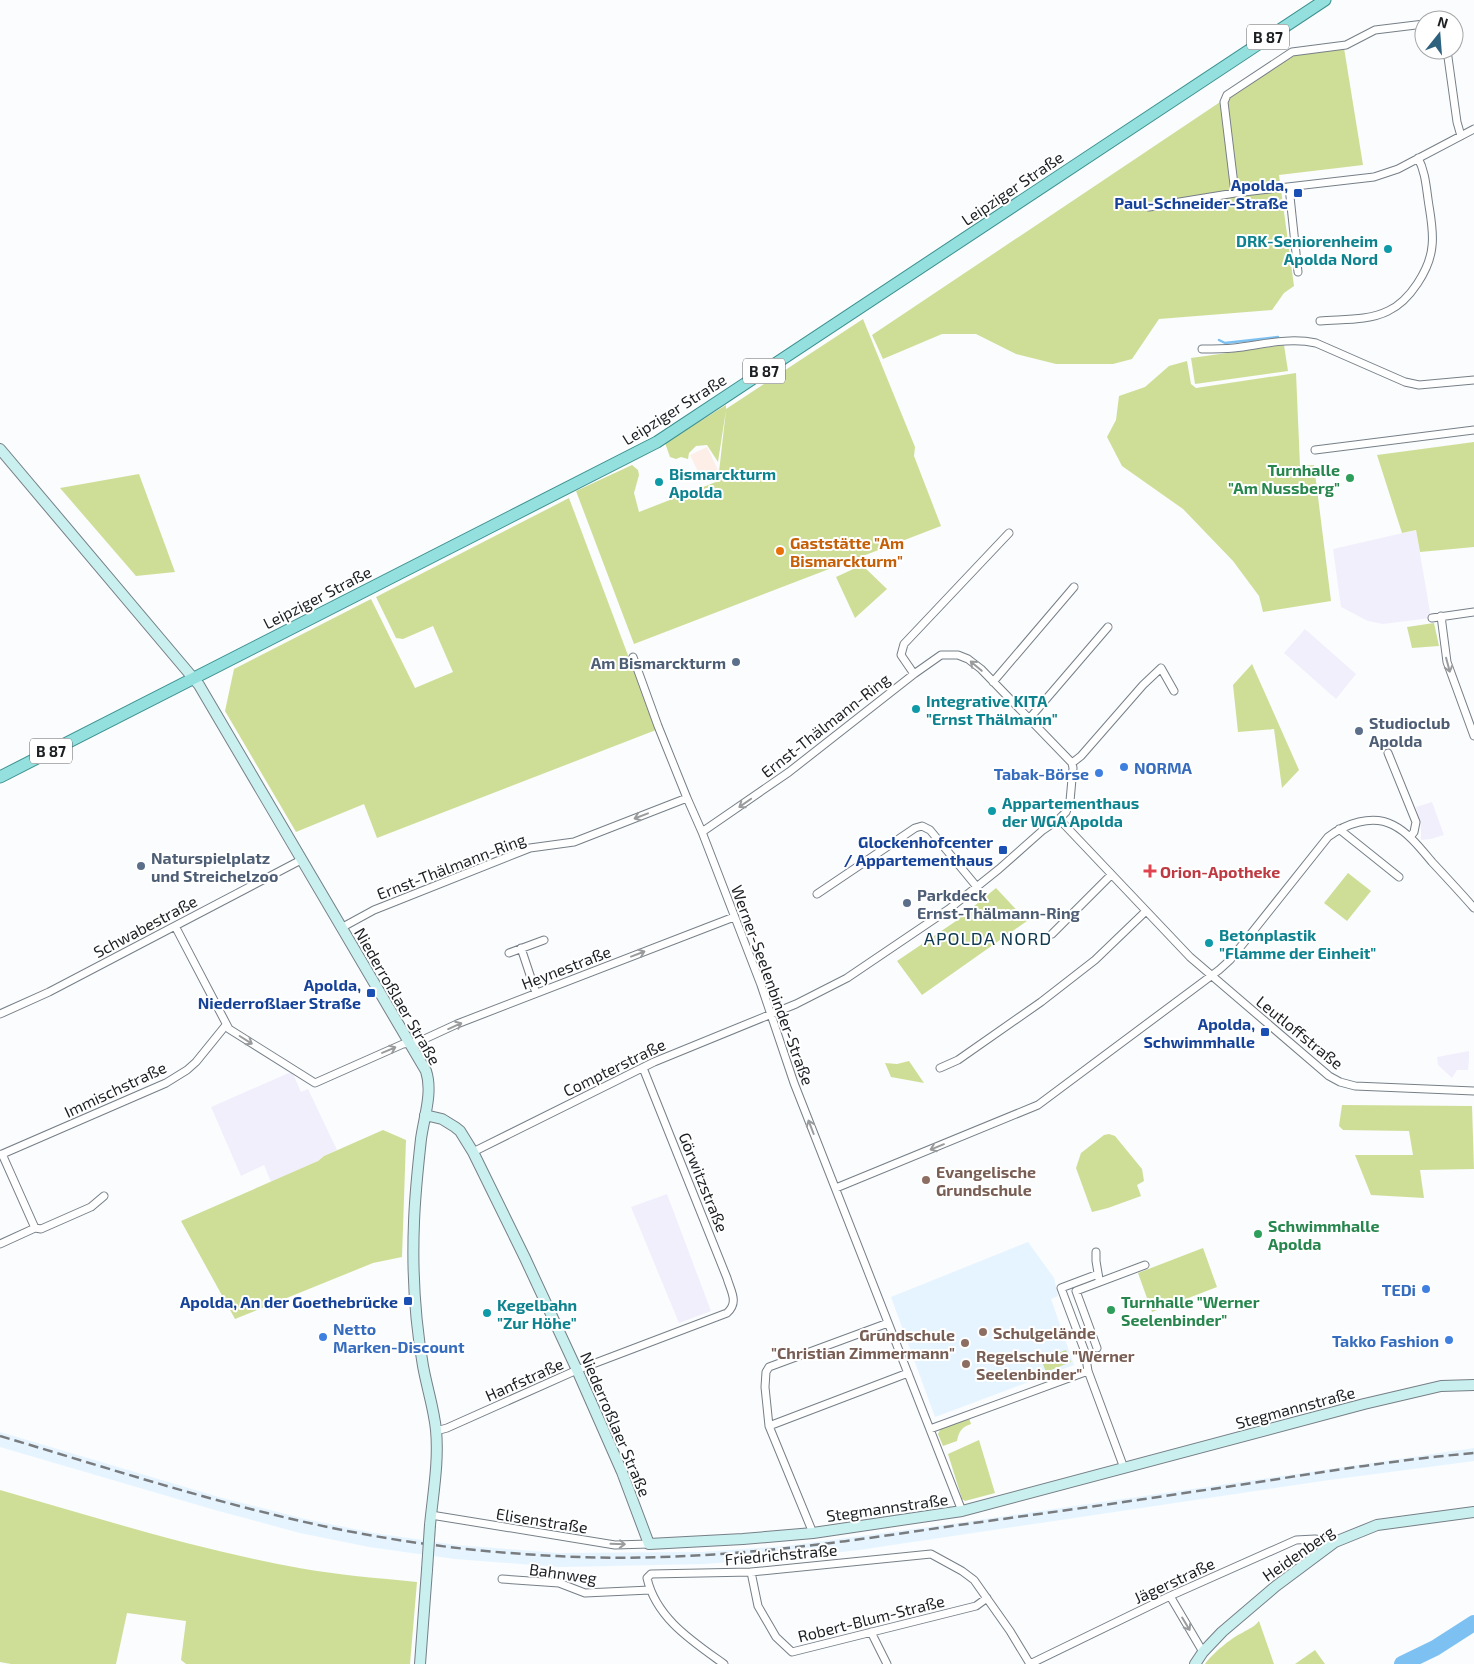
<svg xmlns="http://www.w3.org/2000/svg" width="1474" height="1664" font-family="'Exo 2',sans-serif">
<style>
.commercial{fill:#fdeee8}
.industrial{fill:#f2effd}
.built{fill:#e6f4ff}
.green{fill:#cfde97}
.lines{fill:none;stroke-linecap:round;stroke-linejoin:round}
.stream{stroke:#7cc1f2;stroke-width:2.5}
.river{stroke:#7cc1f2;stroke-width:16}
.street-casing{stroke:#767f87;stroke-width:9}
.secondary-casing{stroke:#767f87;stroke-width:12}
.primary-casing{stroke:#3b908f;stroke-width:13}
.street{stroke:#fff;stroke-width:7}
.secondary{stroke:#c9f0ef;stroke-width:10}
.primary{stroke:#94e0df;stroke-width:11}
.rail{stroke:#797c7f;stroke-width:2.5;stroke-dasharray:10 5;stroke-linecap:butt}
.secondary-bridge-casing{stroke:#767f87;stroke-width:12;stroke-linecap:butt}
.secondary-bridge{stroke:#c9f0ef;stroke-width:10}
.oneway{stroke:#999b9c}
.transit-dot{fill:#1a4fb4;stroke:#fff;stroke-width:2}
.culture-dot{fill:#0f9aa8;stroke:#fff;stroke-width:2}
.leisure-dot{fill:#2e9e5b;stroke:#fff;stroke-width:2}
.food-dot{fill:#e8710a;stroke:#fff;stroke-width:2}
.service-dot{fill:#5c6f8a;stroke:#fff;stroke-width:2}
.shop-dot{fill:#3f7fe0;stroke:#fff;stroke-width:2}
.health-dot{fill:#e0444e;stroke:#fff;stroke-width:2}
.education-dot{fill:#8d6e63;stroke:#fff;stroke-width:2}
.labels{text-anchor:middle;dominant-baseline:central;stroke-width:4;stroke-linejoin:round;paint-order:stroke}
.shield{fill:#fff;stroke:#606365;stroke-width:1}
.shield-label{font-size:15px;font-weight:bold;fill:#1c2023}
.transit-label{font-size:16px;font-weight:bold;fill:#164399;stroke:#fff;text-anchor:end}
.street-label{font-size:16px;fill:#1c2023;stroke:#fff}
.culture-label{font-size:16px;font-weight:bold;fill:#0d838f;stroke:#fff;text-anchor:start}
.leisure-label{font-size:16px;font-weight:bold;fill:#27864d;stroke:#fff;text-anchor:start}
.food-label{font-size:16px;font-weight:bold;fill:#c56008;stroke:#fff;text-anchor:start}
.service-label{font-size:16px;font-weight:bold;fill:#4e5e75;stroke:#fff;text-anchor:start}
.shop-label{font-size:16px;font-weight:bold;fill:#366cbe;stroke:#fff;text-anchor:end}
.health-label{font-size:16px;font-weight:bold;fill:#be3a42;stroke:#fff;text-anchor:start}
.education-label{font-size:16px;font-weight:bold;fill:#785e54;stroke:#fff;text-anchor:start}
.neighbourhood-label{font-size:18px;letter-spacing:1px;fill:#0f3a50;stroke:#fff}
</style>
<rect width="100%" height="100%" fill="#fafcfe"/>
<!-- commercial -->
<path class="commercial" d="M 707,447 L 718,470 L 702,480 L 690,455 Z"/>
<!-- industrial -->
<path class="industrial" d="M 1416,530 L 1431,618 L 1383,624 L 1368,621 L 1341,607 L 1333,549 Z
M 1305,629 L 1356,674 L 1336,699 L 1284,653 Z
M 1432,802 L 1444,835 L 1431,839 L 1421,840 L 1421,827 L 1416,807 Z
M 1469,1051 L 1469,1059 L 1468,1070 L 1457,1070 L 1452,1078 L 1438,1065 L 1437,1057 Z
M 291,1072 L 293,1074 L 301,1092 L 308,1089 L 337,1150 L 324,1156 L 318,1161 L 271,1182 L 264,1165 L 241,1176 L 211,1107 Z
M 667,1194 L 711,1311 L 679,1323 L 631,1207 Z"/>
<!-- built -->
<path class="built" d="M 1028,1242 L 1054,1278 L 1058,1296 L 1051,1299 L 1074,1365 L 935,1417 L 891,1297 Z
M 0,1432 L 222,1498 L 305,1519 L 374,1533 L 456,1545 L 558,1553 L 702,1552 L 786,1546 L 951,1524 L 1454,1451 L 1474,1448 L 1474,1461 L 1329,1480 L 859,1550 L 788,1558 L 703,1564 L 561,1567 L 455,1559 L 369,1547 L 300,1533 L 215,1510 L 0,1447 Z"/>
<!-- green -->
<path class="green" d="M 1344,48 L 1363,165 L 1279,175 L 1294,286 L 1284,293 L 1272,310 L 1159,319 L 1132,359 L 1113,364 L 1056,364 L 1016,354 L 976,334 L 942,334 L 883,359 L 872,335 L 1289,56 Z
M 863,319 L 915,447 L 914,456 L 941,526 L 634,644 L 576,491 L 632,465 L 638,470 L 639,475 L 634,493 L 639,512 L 721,480 L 719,472 L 726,410 L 718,462 L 707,445 L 696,446 L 689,453 L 688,459 L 681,457 L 676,459 L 670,457 L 665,443 L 726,405 L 726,409 Z
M 1284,345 L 1288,371 L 1195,384 L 1191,358 Z
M 1187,361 L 1191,384 L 1196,388 L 1296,373 L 1300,466 L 1314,465 L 1331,601 L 1263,612 L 1259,596 L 1233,561 L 1183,509 L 1122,466 L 1107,437 L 1116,420 L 1119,396 L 1145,387 L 1169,366 Z
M 1474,442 L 1474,547 L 1420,552 L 1416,530 L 1402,533 L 1377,455 Z
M 139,474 L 175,572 L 136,576 L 60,488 Z
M 569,498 L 656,730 L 377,838 L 364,804 L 296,832 L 225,711 L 234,669 L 371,599 L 415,688 L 453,672 L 433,626 L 403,639 L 396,638 L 376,597 Z
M 862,565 L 887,589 L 855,618 L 836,577 Z
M 1434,623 L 1439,646 L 1412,648 L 1407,627 Z
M 1252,664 L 1299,770 L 1282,788 L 1274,729 L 1238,732 L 1233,685 Z
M 1348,873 L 1371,891 L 1347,921 L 1324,903 Z
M 996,888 L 1027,921 L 922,995 L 897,961 L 956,921 Z
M 909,1061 L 924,1083 L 891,1077 L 885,1063 L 897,1064 Z
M 1342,1105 L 1472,1106 L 1474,1169 L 1420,1170 L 1424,1198 L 1371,1195 L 1355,1155 L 1413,1155 L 1409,1131 L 1343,1130 L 1339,1126 Z
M 383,1130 L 406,1140 L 402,1257 L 373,1263 L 235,1319 L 181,1221 L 318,1161 L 324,1156 Z
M 1109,1134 L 1115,1136 L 1142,1169 L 1144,1181 L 1137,1185 L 1141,1196 L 1108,1208 L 1092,1212 L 1076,1168 L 1081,1153 L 1104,1135 Z
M 1203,1248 L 1217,1287 L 1152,1312 L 1138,1273 Z
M 1066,1350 L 1071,1362 L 1046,1372 L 1041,1359 Z
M 969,1418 L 971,1424 C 962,1427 959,1431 957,1441 L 943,1446 L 938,1434 L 941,1428 Z
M 979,1440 L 995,1493 L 965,1501 L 962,1499 L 948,1454 Z
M 0,1490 C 98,1518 198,1550 299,1568 C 338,1575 377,1578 417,1582 L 410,1664 L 186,1664 L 181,1660 L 186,1621 L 127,1613 L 116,1664 L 11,1664 L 0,1662 Z
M 1259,1621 L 1274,1664 L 1205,1664 C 1212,1654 1231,1638 1242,1633 C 1250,1628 1253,1628 1259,1621 Z
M 1315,1650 L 1325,1664 L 1295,1664 Z"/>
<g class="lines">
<!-- stream -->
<path class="stream" d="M 1219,340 L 1225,343 L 1278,337"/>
<!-- river -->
<path class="river" d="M 1402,1664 L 1435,1648 L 1474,1623"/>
<defs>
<path id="street" d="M 1447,50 L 1457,122 L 1461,136
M 1289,187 L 1298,272
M 1235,193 L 1224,102 L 1227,95 L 1292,52 L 1346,45 L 1375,30 L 1424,24
M 1149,207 L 1235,193 L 1374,177 L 1398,169 L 1474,129
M 1320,321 C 1342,319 1368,321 1388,311 C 1410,301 1430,269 1432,246 C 1434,231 1430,214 1428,199 C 1426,185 1425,171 1418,158
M 1202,349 C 1213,349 1223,349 1234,348 C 1261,345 1288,337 1316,343 L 1405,382 L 1419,385 L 1474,380
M 1315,450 L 1474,430
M 1441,616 L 1447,662 L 1474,736
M 1432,618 L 1474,612
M 633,657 L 658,726 L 687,798 L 702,832 L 761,985 L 794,1083 L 962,1511
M 914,674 L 901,655 L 904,644 L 1009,533
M 993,682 L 1074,587
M 1029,719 L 1108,627
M 1388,753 L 1416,822 L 1414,832 L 1410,837
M 1072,763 L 1081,756 L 1143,685 L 1161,668 L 1174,691
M 1059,819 L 1190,957 L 1329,1076 L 1340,1082 L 1355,1086 L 1474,1091
M 1339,829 L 1399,877
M 817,894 L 915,828 L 922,826 L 930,830 L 977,887
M 175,926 L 229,1029 L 315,1083 L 403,1044 L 418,1042 L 457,1024 L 734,917
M 341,928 L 374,910 L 530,848 L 574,842 L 687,798
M 1052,934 L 1111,875
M 521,948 L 536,993
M 509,953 L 544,940
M 0,1014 L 49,992 L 301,860
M 940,1068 L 958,1060 L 1041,1002 L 1095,960 L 1146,911
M 473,1152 L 654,1062 L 796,1004 L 847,978 L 949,909 L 999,869 L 1043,830 L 1059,819 L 1066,812 L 1070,801 L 1073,768 L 1072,763 L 981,669 L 968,659 L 958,655 L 941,655 L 914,674 L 789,772 L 702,832
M 2,1154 L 35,1228
M 0,1155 L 166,1083 L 187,1070 L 196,1062 L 226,1025
M 836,1188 L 1038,1105 L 1219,970 L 1230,960 L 1328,837 C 1345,824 1372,814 1393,825 C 1409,833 1421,849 1432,862 C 1446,877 1460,892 1474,908
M 0,1244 L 35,1228 L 41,1229 L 91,1207 L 104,1196
M 1096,1252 L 1096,1261 L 1099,1279
M 1098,1274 L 1061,1288 L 1085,1352 L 1088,1371 L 1124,1468
M 1097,1348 L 1076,1291 L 1145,1265
M 769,1426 L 908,1373
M 930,1429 L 1088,1371
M 436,1431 L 447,1428 L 577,1370 L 727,1313 C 739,1302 731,1292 727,1278 L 643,1068
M 431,1515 L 615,1545 L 649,1544
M 813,1533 L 769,1426 L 765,1387 L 766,1372 L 769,1367 L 888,1323
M 751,1572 L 758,1606 L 776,1637 L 792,1652 L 976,1606 L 987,1598
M 502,1579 L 559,1583 L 585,1593 L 650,1590
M 1170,1596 L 1203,1652
M 871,1632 L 887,1664
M 724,1664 C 692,1641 656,1618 647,1578 L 651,1574 L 751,1572 L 931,1554 L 962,1571 L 974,1580 L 1010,1631 L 1030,1664
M 1030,1664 L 1170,1596 L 1296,1540 L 1315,1539 L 1335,1542"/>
<path id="secondary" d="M 0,449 L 199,685 L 426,1071 C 433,1092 424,1117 421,1139 C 418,1166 415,1194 414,1222 C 412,1270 415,1320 423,1366 C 427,1388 434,1409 436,1430 C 439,1461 433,1494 430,1525
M 425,1115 L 442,1119 L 455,1127 L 460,1131 L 473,1152 L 525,1258 L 577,1370 L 622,1472 L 649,1544 L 743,1539 L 813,1533 L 962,1511 L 1364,1404 L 1441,1386 L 1474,1385
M 420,1664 L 427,1570
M 1195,1664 L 1203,1652 L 1222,1632 L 1276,1586 L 1335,1542 L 1377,1525 L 1474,1512"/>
<path id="primary" d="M 0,777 L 657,442 L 1325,0"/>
</defs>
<!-- street casing -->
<use href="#street" class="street-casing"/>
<!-- secondary casing -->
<use href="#secondary" class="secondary-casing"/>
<!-- primary casing -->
<use href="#primary" class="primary-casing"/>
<!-- street -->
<use href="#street" class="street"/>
<!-- secondary -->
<use href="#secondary" class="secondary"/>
<!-- primary -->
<use href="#primary" class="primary"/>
<!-- rail -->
<path class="rail" d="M 0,1436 C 98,1465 196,1497 296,1520 C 381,1540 470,1552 557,1556 C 685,1563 812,1547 938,1528 C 1023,1516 1107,1505 1191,1492 C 1285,1479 1379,1461 1474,1453"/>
<defs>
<path id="secondary-bridge" d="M 427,1570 L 430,1525"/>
</defs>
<!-- secondary-bridge casing -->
<use href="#secondary-bridge" class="secondary-bridge-casing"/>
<!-- secondary-bridge -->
<use href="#secondary-bridge" class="secondary-bridge"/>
</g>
<!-- one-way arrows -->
<defs><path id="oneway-shaft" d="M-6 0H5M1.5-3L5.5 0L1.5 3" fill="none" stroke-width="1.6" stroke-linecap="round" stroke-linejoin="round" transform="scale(1.25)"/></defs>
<g class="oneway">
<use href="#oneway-shaft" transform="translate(1448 665) rotate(75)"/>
<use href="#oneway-shaft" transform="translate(976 666) rotate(-140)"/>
<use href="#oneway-shaft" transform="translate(745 803) rotate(145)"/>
<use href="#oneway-shaft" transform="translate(641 816) rotate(159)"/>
<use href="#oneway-shaft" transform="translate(638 954) rotate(-21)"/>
<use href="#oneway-shaft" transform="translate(455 1026) rotate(-24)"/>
<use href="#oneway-shaft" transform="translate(246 1040) rotate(32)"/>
<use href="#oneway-shaft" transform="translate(389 1050) rotate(-23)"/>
<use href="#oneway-shaft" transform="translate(811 1127) rotate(-111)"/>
<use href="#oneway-shaft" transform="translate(937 1147) rotate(158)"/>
<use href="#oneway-shaft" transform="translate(618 1544) rotate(2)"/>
<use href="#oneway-shaft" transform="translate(1186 1624) rotate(59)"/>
</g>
<!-- markers -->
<g class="transit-dot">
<rect x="1293" y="188" width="10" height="10" rx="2.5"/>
<rect x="998" y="845" width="10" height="10" rx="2.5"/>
<rect x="366" y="988" width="10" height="10" rx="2.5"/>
<rect x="1260" y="1027" width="10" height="10" rx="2.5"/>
<rect x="403" y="1296" width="10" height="10" rx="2.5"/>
</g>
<g class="culture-dot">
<circle cx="1388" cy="249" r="5"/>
<circle cx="659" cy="482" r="5"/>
<circle cx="916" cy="709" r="5"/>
<circle cx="992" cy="811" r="5"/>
<circle cx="1209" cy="943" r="5"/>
<circle cx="487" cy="1313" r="5"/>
</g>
<g class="leisure-dot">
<circle cx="1350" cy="478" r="5"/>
<circle cx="1258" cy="1234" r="5"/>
<circle cx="1111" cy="1310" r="5"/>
</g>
<circle class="food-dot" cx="780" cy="551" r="5"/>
<g class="service-dot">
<circle cx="736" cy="662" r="5"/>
<circle cx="1359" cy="731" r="5"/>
<circle cx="141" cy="866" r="5"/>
<circle cx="907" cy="903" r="5"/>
</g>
<g class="shop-dot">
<circle cx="1124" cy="767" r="5"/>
<circle cx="1099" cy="773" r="5"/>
<circle cx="1426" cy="1289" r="5"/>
<circle cx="323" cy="1337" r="5"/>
<circle cx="1449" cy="1340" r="5"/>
</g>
<path class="health-dot" d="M1147.5 863.5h5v5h5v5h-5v5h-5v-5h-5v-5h5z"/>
<g class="education-dot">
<circle cx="926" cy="1180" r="5"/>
<circle cx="983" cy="1332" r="5"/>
<circle cx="965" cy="1343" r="5"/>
<circle cx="966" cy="1364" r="5"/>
</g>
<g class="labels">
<!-- shield labels -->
<g class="shield">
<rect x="1247" y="24.5" width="42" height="25" rx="4"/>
<rect x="743" y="358.5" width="42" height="25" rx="4"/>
<rect x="30" y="738.5" width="42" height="25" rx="4"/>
</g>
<g class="shield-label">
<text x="1268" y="37">B 87</text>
<text x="764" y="371">B 87</text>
<text x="51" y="751">B 87</text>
</g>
<!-- transit labels -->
<g class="transit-label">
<text x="1288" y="184">Apolda,<tspan x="1288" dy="18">Paul-Schneider-Straße</tspan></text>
<text x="993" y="841">Glockenhofcenter<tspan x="993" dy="18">/ Appartementhaus</tspan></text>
<text x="361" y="984">Apolda,<tspan x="361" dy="18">Niederroßlaer Straße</tspan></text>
<text x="1255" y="1023">Apolda,<tspan x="1255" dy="18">Schwimmhalle</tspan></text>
<text x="398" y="1301">Apolda, An der Goethebrücke</text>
</g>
<!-- street labels -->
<g class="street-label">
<text transform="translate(1012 188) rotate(-34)">Leipziger Straße</text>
<text transform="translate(674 409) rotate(-32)">Leipziger Straße</text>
<text transform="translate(317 597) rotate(-27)">Leipziger Straße</text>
<text transform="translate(825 725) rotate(-38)">Ernst-Thälmann-Ring</text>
<text transform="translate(451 866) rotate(-21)">Ernst-Thälmann-Ring</text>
<text transform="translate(145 926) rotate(-28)">Schwabestraße</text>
<text transform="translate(566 967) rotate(-21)">Heynestraße</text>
<text transform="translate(773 985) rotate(70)">Werner-Seelenbinder-Straße</text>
<text transform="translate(398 996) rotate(60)">Niederroßlaer Straße</text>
<text transform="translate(1300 1032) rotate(39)">Leutloffstraße</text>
<text transform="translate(614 1067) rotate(-26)">Compterstraße</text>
<text transform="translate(115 1089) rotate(-25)">Immischstraße</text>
<text transform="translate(704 1182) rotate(68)">Görwitzstraße</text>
<text transform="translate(524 1379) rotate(-24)">Hanfstraße</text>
<text transform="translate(1295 1407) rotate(-15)">Stegmannstraße</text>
<text transform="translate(616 1424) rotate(67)">Niederroßlaer Straße</text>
<text transform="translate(887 1507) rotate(-8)">Stegmannstraße</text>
<text transform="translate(542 1520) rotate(9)">Elisenstraße</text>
<text transform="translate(1298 1553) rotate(-35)">Heidenberg</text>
<text transform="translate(781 1554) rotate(-5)">Friedrichstraße</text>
<text transform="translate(563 1573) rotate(8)">Bahnweg</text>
<text transform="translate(1174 1580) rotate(-25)">Jägerstraße</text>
<text transform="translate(871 1618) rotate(-14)">Robert-Blum-Straße</text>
</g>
<!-- culture labels -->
<g class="culture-label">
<text x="1378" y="240" text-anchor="end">DRK-Seniorenheim<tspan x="1378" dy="18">Apolda Nord</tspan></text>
<text x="669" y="473">Bismarckturm<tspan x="669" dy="18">Apolda</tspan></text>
<text x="926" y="700">Integrative KITA<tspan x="926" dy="18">"Ernst Thälmann"</tspan></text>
<text x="1002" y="802">Appartementhaus<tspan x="1002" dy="18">der WGA Apolda</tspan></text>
<text x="1219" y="934">Betonplastik<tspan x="1219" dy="18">"Flamme der Einheit"</tspan></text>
<text x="497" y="1304">Kegelbahn<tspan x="497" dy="18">"Zur Höhe"</tspan></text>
</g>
<!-- leisure labels -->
<g class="leisure-label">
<text x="1340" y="469" text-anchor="end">Turnhalle<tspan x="1340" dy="18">"Am Nussberg"</tspan></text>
<text x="1268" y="1225">Schwimmhalle<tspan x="1268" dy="18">Apolda</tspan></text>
<text x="1121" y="1301">Turnhalle "Werner<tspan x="1121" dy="18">Seelenbinder"</tspan></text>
</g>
<!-- food labels -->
<g class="food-label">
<text x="790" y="542">Gaststätte "Am<tspan x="790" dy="18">Bismarckturm"</tspan></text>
</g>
<!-- service labels -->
<g class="service-label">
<text x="726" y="662" text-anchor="end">Am Bismarckturm</text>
<text x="1369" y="722">Studioclub<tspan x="1369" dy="18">Apolda</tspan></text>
<text x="151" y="857">Naturspielplatz<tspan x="151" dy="18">und Streichelzoo</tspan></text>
<text x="917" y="894">Parkdeck<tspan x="917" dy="18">Ernst-Thälmann-Ring</tspan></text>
</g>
<!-- shop labels -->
<g class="shop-label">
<text x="1134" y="767" text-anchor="start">NORMA</text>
<text x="1089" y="773">Tabak-Börse</text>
<text x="1416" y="1289">TEDi</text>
<text x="333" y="1328" text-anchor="start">Netto<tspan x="333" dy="18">Marken-Discount</tspan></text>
<text x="1439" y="1340">Takko Fashion</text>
</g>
<!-- health labels -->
<g class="health-label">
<text x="1160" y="871">Orion-Apotheke</text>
</g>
<!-- education labels -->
<g class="education-label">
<text x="936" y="1171">Evangelische<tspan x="936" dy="18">Grundschule</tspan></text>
<text x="993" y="1332">Schulgelände</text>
<text x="955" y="1334" text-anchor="end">Grundschule<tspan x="955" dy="18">"Christian Zimmermann"</tspan></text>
<text x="976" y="1355">Regelschule "Werner<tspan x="976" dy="18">Seelenbinder"</tspan></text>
</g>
<!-- neighbourhood labels -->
<g class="neighbourhood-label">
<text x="988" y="938">APOLDA NORD</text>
</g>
</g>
<!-- north arrow -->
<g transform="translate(1439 35) rotate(17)"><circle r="24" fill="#ffffff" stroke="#a4a6a7"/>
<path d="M0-4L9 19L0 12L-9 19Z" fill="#2d617e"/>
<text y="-8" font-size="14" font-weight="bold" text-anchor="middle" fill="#1c2023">N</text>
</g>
</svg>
